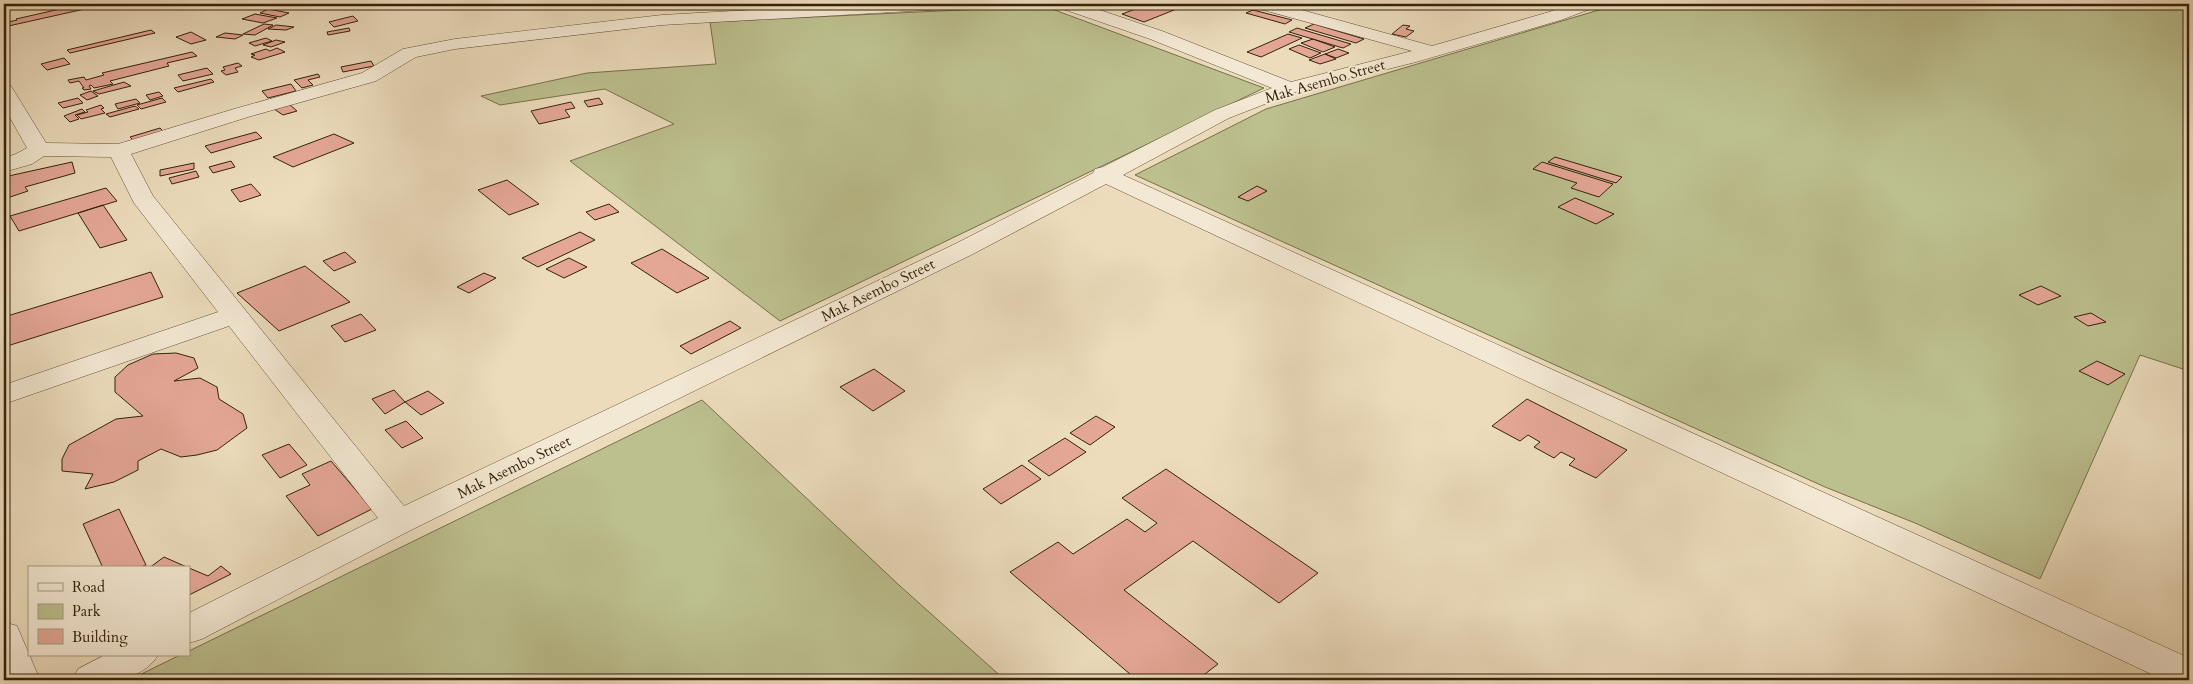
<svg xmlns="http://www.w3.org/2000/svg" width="2193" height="684" font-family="Cardo,serif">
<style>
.green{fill:#bcbf8e;stroke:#78704c}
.building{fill:#e4a796;stroke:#352209}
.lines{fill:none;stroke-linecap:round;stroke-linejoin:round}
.street-casing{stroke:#635036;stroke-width:1}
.street{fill:#f3e8d3;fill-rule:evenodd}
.labels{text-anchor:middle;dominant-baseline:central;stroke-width:4;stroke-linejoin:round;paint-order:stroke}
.street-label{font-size:15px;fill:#352209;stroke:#f3e8d3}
</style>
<rect width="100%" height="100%" fill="#ecdcbc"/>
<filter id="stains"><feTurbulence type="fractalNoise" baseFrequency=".004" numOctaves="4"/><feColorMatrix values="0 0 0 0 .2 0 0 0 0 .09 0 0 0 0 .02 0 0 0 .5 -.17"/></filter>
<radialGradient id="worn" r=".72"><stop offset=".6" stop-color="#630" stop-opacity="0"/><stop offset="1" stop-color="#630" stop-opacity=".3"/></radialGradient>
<!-- green -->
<path class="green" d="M 1619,4 L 2175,4 L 2189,8 L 2189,371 L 2140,355 L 2040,579 L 1915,523 L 1825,487 L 1135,175 L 1266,109 Z
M 1044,6 L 1264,88 L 780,321 L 570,161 L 674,124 L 605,89 L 500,105 L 481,96 L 587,73 L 716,64 L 710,22 Z
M 702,400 L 900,586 L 1005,680 L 129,680 L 180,655 L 189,655 L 189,651 Z"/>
<!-- building -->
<path class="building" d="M 4,4 L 38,4 L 4,11 Z
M 82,4 L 107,4 L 4,27 L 4,23 L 17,20 L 16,19 Z
M 1149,4 L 1189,4 L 1144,22 L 1122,14 Z
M 1222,4 L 1242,4 L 1247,5 L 1239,9 Z
M 268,9 L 289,13 L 280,17 L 260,13 Z
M 1253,10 L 1292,20 L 1285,24 L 1246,13 Z
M 255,14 L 277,18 L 263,23 L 242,19 Z
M 353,16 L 358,21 L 334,27 L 329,22 Z
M 264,24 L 273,25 L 255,35 L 243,34 Z
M 1314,24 L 1364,39 L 1356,43 L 1305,28 Z
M 276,25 L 294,27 L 286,30 L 268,29 Z
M 1403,25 L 1410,26 L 1406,29 L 1414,31 L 1406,37 L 1392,34 Z
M 349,28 L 350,31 L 328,35 L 327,32 Z
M 1297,28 L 1351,44 L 1343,48 L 1289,32 Z
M 151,30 L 155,33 L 70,53 L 67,50 Z
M 191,32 L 206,40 L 191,44 L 176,37 Z
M 225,33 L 243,35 L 235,39 L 216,37 Z
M 1288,34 L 1302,38 L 1261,57 L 1247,52 Z
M 266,38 L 272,41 L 255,46 L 249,43 Z
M 1313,39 L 1335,47 L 1323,52 L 1301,43 Z
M 276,40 L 285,42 L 271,47 L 263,45 Z
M 1299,45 L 1321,53 L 1310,58 L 1289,49 Z
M 277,48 L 285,52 L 259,60 L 251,57 L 255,55 L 251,54 L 266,49 L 270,51 Z
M 1338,49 L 1349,53 L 1336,58 L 1325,54 Z
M 192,52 L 197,56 L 167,63 L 169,66 L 110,81 L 113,84 L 94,88 L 91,85 L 89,86 L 91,89 L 84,90 L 82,88 L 84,88 L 79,81 L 70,83 L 68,80 L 84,77 L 86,80 L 104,75 L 102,73 Z
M 1325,54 L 1336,59 L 1320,64 L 1309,60 Z
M 64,58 L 70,64 L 47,70 L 41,64 Z
M 371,61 L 374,66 L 343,72 L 341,67 Z
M 238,63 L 242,66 L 235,68 L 238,72 L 226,75 L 221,71 L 225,70 L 223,67 Z
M 207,68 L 213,74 L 183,81 L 178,75 Z
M 318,74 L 320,77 L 308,80 L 313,85 L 302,88 L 294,80 Z
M 211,79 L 214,82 L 178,92 L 174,88 Z
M 124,82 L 131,86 L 99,94 L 93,91 Z
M 291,84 L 296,91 L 268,98 L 262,91 Z
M 91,91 L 98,96 L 87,100 L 80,95 Z
M 159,92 L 163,96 L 150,100 L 146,95 Z
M 78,98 L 83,103 L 63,108 L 58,103 Z
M 162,98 L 166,102 L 141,109 L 137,105 Z
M 599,98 L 603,104 L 588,107 L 584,101 Z
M 136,99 L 140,103 L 118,109 L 115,104 Z
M 571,102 L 575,108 L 565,110 L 570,117 L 539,124 L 531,111 Z
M 289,104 L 297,111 L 283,115 L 274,109 Z
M 101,105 L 104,108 L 101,109 L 105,113 L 81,119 L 77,115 L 88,112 L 86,110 Z
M 135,106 L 139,109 L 110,117 L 106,114 Z
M 82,109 L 85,112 L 75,115 L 79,119 L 70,122 L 64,116 Z
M 160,128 L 164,132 L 134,141 L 130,137 Z
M 256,132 L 262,138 L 211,153 L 205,146 Z
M 334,134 L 354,143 L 293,167 L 273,157 Z
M 1555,157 L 1622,177 L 1616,183 L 1548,162 Z
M 231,161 L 235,167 L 213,173 L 209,167 Z
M 72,162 L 75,173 L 25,187 L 28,191 L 4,199 L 4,177 Z
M 1542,162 L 1613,184 L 1599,197 L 1571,188 L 1577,183 L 1533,169 Z
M 194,163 L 194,169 L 160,176 L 160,170 Z
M 196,171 L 199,177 L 172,184 L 169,178 Z
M 507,180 L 539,204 L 509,215 L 478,190 Z
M 251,184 L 261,195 L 240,202 L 231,190 Z
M 1257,186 L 1267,191 L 1248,201 L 1238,197 Z
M 106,188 L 117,201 L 19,231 L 10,216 Z
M 1575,198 L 1614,214 L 1596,224 L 1558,207 Z
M 609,204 L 619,212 L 595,220 L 586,212 Z
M 103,205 L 127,240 L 100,248 L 78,213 Z
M 580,232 L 595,240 L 538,267 L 522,258 Z
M 662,249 L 709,278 L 677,293 L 631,263 Z
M 345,252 L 356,262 L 334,271 L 323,261 Z
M 569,258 L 587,267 L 564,278 L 546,269 Z
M 305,266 L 350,302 L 279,331 L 237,293 Z
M 151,272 L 163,297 L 4,347 L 4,317 Z
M 484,273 L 496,278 L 469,293 L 457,287 Z
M 2041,286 L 2061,296 L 2038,305 L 2019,295 Z
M 2091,313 L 2106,322 L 2088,326 L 2074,317 Z
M 361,314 L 376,330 L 345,342 L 331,326 Z
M 730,321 L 741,328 L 691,354 L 680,346 Z
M 176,353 L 194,358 L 198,368 L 174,381 L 200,378 L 217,387 L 219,399 L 243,414 L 247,428 L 217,450 L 197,455 L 181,457 L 161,449 L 138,461 L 138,470 L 114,482 L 85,489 L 93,474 L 62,471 L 62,459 L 69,445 L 116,419 L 143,416 L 115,392 L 115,377 L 128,365 L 153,354 Z
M 2097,361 L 2125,374 L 2108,385 L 2079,371 Z
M 874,369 L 905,391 L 873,411 L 840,387 Z
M 394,390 L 405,402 L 385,414 L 372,399 Z
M 428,391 L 444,403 L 421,415 L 405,402 Z
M 1527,399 L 1627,450 L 1596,478 L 1569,465 L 1575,459 L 1561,452 L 1554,458 L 1534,447 L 1540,442 L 1528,435 L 1520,441 L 1492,426 Z
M 1096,416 L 1115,427 L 1090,445 L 1070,433 Z
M 406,421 L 423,438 L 402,448 L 385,430 Z
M 1065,438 L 1086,452 L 1049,476 L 1028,461 Z
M 289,444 L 307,465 L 280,478 L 262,455 Z
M 331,461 L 372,509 L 318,536 L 286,496 L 310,485 L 302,474 Z
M 1022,465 L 1041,479 L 1001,504 L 983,489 Z
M 1166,469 L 1318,573 L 1279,603 L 1193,541 L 1124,590 L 1218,664 L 1197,680 L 1137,680 L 1010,572 L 1058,542 L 1073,554 L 1127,519 L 1145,532 L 1157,523 L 1122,498 Z
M 119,509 L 146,565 L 138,568 L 103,568 L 83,524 Z
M 164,557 L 189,568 L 149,568 Z
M 221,566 L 231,574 L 189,595 L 189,568 L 208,576 Z"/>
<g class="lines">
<defs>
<path id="street" d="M 860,4 L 955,4 L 953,8 L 947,9 L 662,25 L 455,49 L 416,57 L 376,81 L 248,117 L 131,154 L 153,196 L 404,506 L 955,244 L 1093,173 L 1095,169 L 1103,167 L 1215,110 L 1272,88 L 1150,39 L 1060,8 L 1058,4 L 1082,4 L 1162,31 L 1291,82 L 1412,51 L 1256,8 L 1254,4 L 1280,4 L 1432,46 L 1549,12 L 1572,4 L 1595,4 L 1593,8 L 1561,20 L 1416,62 L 1296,92 L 1229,118 L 1123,175 L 2189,658 L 2189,680 L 2164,680 L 1106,184 L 973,254 L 411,530 L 202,639 L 189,643 L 189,613 L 378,518 L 229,326 L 4,404 L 4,385 L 218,312 L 134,203 L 111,157 L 44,156 L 32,164 L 4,172 L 4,158 L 16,154 L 27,148 L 4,107 L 4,84 L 11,86 L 46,143 L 118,144 L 234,109 L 362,73 L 403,49 L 455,39 L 662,15 Z
M 4,622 L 17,626 L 40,680 L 4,680 Z
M 105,655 L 158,655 C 141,684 102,680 72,680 L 78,669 Z"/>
</defs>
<!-- street casing -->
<use href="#street" class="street-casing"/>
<!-- street -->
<use href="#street" class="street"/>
</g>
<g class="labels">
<!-- street labels -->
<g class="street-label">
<text transform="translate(1325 81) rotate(-16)">Mak Asembo Street</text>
<text transform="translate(878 290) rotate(-26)">Mak Asembo Street</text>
<text transform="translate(514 467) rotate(-26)">Mak Asembo Street</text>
</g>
</g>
<!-- margin -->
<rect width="2193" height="684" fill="none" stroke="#ecdcbc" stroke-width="20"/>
<rect x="5" y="5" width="2183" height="674" fill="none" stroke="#352209" stroke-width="2.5"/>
<rect x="10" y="10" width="2173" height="664" fill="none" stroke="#352209"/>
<!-- legend -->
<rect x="28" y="566" width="162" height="90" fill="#f3e8d3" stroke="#a79982"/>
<rect x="38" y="583" width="25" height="8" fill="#f3e8d3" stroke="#a79982"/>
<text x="72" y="592" font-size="15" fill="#352209">Road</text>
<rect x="38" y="604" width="25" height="15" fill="#bcbf8e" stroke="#a79982"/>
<text x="72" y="616" font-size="15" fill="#352209">Park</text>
<rect x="38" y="629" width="25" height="15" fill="#e4a796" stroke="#a79982"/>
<text x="72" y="642" font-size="15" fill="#352209">Building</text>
<rect width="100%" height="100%" filter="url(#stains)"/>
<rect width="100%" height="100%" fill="url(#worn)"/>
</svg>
